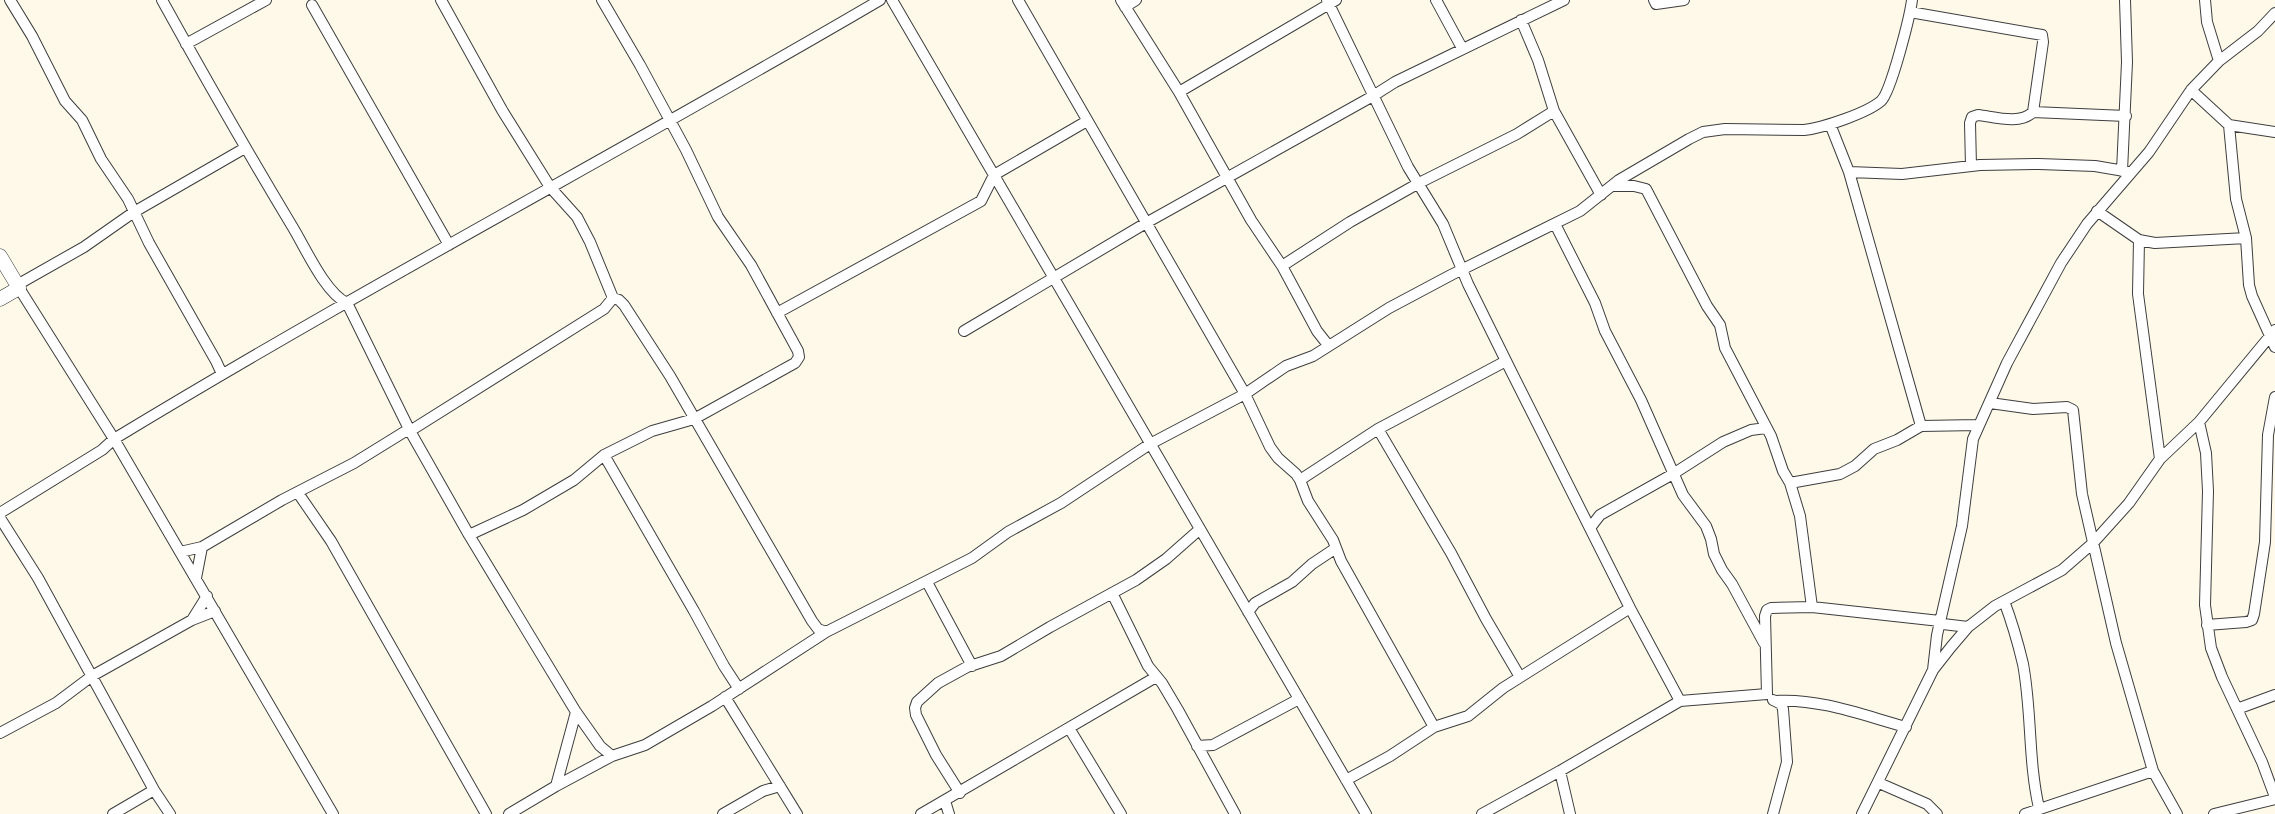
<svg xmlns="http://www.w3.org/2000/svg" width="2275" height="814" font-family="'Zilla Slab',serif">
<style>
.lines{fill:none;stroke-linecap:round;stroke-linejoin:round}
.minor-casing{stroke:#3e3e3e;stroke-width:12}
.tertiary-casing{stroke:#3e3e3e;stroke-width:15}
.minor{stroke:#fff;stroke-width:10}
.tertiary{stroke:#fff;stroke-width:14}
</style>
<rect width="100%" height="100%" fill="#fef9e9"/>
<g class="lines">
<defs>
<path id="minor" d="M 10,0 L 32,36 L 65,101 L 82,120 L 101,159 L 128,199 L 149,243 L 216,361 L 222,374
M 162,0 C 204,76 247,151 292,226 C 305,247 325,293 347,303 L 410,431 L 469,535 L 576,712 L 556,786
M 892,0 L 1366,814
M 1018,0 L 1245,394 L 1270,447 L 1278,458 L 1296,474 L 1300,480 L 1308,501 L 1333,540 L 1341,561 L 1434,727
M 1121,0 L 1179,92 L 1251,220 L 1282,266 L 1317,331 L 1328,345
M 1327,0 L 1408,167 L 1443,224 L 1468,284 L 1510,369 L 1630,608 L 1680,701
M 1436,0 L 1462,48
M 1654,0 L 1656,4 L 1684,0
M 2205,0 L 2207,22 L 2219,61
M 312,5 L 449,245
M 1125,7 L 1136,0
M 1910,12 L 2042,35 L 2043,42 L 2033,112
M 186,44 L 266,0
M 2191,90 L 2229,125 L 2236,199 L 2246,238 L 2249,285 L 2252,296 L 2275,347
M 1179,92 L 1336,0
M 1554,111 L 1601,195
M 1830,124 L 1849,172 L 1921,426
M 2229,125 L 2275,132
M 1971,166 L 1970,123 L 1972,117 L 1978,115 C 1995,117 2020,125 2033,112 L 2126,116
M 2122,171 L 2127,62 L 2125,0
M 1849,172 L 1902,174 L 1980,165 L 2039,164 L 2095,166 L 2130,172
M 1613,186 L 1634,186 L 1646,189 L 1707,306 L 1720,325 L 1725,348 L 1771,436 L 1783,471 L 1790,483 L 1800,516 L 1812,607
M 2097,211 L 2139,240 L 2155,243 L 2246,238
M 1555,224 L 1595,303 L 1605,331 L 1641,400 L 1683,495 L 1706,526 L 1711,539 L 1714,554 L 1722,570 L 1732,584 L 1764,643
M 2139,240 L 2138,294 L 2160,459
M 1282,266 L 1350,222 L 1419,183 L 1517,134 L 1554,111 L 1538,60 L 1521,20
M 17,285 L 84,247 L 134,212 L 245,148
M 19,288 L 114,439 L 333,814
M 613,298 L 619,300 L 624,305 L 670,376 L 812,621 L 818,629 L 826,632
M 777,313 L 981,201 L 994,175 L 1087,121
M 964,331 L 1146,223 L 1373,96 L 1395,82 L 1564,0
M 1990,403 L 2033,409 L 2067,407 L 2073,410 L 2082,494 L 2116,643 L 2153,771 L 2177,814
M 2199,422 L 2206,453 L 2208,491 L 2205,605 L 2211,648 L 2222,677 L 2262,762 L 2275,797
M 1378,429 L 1451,553 L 1486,619 L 1520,677
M 410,431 L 604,309 L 613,298 L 590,242 L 577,217 L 550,187 L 502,110 L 441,0
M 604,455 L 694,611 L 724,666 L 739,689
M 1300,480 L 1378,429 L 1506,361
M 1790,483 L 1840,474 L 1855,466 L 1874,449 L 1897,440 L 1921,426 L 1978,425
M 298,493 L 331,541 L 486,814
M 0,513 L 102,450 L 114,439 C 366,286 626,149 880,0
M 0,518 L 38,578 L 154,790 L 170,814
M 1590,528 L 1600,515 L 1673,474 L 1723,442 L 1751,430 L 1766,428
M 469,535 L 523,510 L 574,480 L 604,455 L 652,431 L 694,419 L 795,363 L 799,357 L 798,351 L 751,265 L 718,217 L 686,150 L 640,65 L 602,0
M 180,552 L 202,547 L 282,500 L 354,463 L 409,429
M 196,578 L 202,547
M 927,582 L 972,666
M 1112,593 L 1148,666 L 1162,683 L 1178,710 L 1235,814
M 2004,601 C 2012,622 2018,643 2023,664 C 2032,712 2028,760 2039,808
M 1248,612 L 1255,603 L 1292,582 L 1312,564 L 1336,548
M 192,620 L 207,596
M 2207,625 L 2246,622 L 2252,620 L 2254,614 L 2265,542 L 2268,435 L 2275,397
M 1933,670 L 1937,635 L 1962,526 L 1973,439 L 2007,363 L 2061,263 L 2087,224 L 2149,152 L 2191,90 L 2219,61 L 2258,31 L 2275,13
M 725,697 L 797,814
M 1776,701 C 1819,698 1865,716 1906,727
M 2237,709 L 2275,695
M 576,712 L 600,746 L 612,756 L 645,745 L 712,706 L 826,632 L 972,558 L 1008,532 L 1061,503 L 1150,444 L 1245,394 L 1286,366 L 1313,356 L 1389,308 L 1451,275 L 1580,211 L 1619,180 L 1689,139 L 1703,132 L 1725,129 L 1804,130 C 1823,128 1867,113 1881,101 C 1891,92 1910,16 1912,0
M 1069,728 L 1121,814
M 0,733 L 56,703 L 92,676 L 192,620 L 215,611
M 1197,746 L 1213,745 L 1299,699
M 1560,771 L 1570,814
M 1346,780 L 1390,756 L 1434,727 L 1468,716 L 1503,688 L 1630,608
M 1879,783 L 1927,804 L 1937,814
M 960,793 L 936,755 L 916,715 L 915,708 L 917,702 L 938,683 L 967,667 L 1001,656 L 1050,627 L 1136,580 L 1166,559 L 1200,529
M 945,801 L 949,814
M 113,814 L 154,790
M 509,814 L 556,786 L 612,756
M 723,814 L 763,791 L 780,786
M 921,814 L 1156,677
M 1482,814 L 1560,771 L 1680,701 L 1767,694 L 1765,616 L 1767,610 L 1771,608 L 1812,607 L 1940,621 L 1943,624 L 1968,627
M 1773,814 L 1787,762 L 1783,709 L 1781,704 L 1773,700
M 1862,814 L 1933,670 L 1951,647 L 1968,627 L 1995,606 L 2062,570 L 2093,543 L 2129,503 L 2160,459 L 2199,422 L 2275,330
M 2025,814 L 2153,771
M 2214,814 L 2275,799"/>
<path id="tertiary" d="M 0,256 L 19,288 L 0,299"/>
</defs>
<!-- minor casing -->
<use href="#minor" class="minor-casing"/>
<!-- tertiary casing -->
<use href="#tertiary" class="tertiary-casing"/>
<!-- minor -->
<use href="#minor" class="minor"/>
<!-- tertiary -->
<use href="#tertiary" class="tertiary"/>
</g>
</svg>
